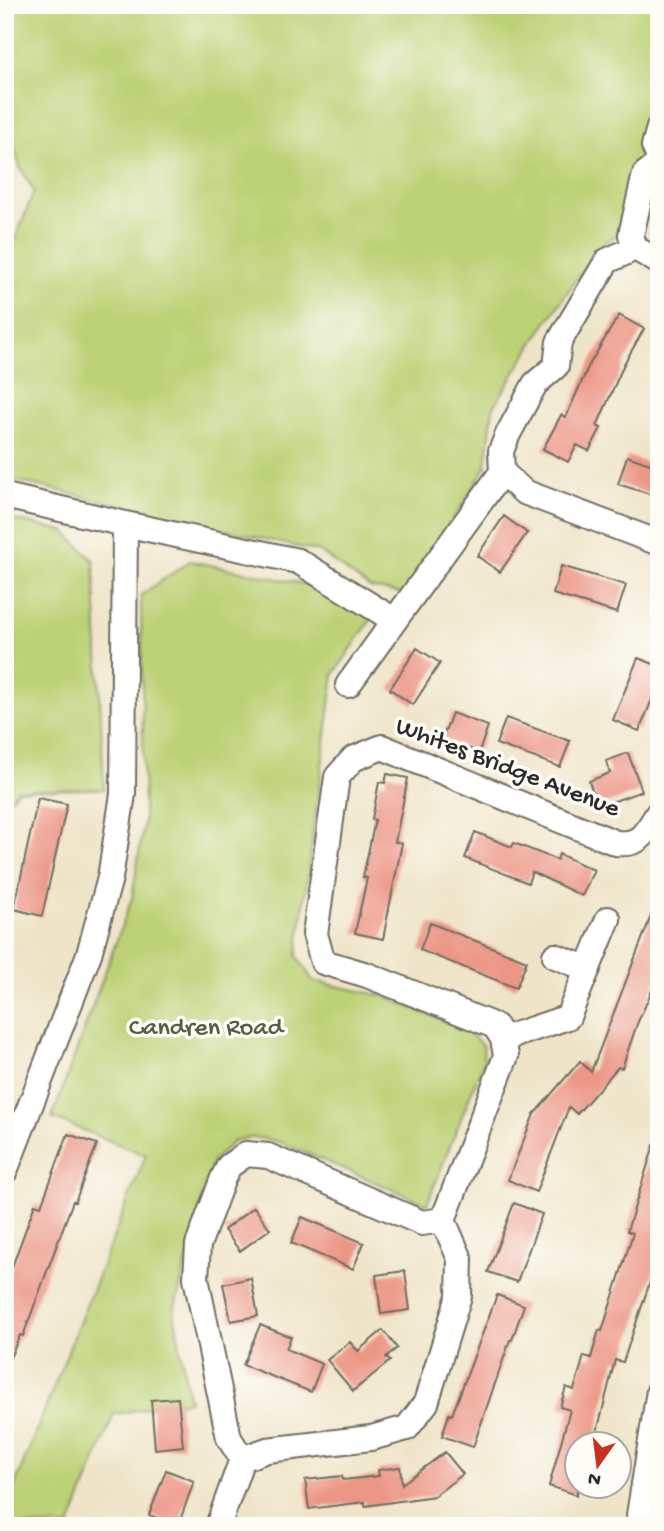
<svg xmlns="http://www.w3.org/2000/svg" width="664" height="1531" font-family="'Gochi Hand',sans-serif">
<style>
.green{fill:#bcd175;stroke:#747e50;stroke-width:2}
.building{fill:#ec9685}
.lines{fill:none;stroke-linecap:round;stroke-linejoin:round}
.minor-casing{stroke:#706c62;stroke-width:28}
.minor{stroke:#fff;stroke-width:24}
.labels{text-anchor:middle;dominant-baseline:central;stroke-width:7;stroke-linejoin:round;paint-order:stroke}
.street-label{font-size:26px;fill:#2b2b2b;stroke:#fdfcf7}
.park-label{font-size:26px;fill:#565d41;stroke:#fdfcf7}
</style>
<rect width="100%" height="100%" fill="#fdfcf7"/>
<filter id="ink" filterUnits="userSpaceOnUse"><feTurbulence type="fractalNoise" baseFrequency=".0143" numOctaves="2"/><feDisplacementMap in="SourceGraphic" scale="14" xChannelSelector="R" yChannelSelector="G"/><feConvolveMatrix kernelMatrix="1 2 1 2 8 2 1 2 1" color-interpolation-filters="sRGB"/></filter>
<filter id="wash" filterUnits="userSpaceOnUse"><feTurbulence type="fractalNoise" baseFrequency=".00686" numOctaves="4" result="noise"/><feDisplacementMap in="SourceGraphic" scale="28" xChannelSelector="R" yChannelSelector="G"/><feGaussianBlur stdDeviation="1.57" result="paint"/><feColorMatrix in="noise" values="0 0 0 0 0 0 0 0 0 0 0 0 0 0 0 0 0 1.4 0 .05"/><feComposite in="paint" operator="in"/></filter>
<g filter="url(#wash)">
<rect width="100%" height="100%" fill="#efe4c7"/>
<!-- green -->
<path class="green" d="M 5,5 L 659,5 L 659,106 L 615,236 L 600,245 L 538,335 L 493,408 L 486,467 L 405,594 L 370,588 L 320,552 L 5,478 L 5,238 L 15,240 L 34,191 L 20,167 L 10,132 L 5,131 Z
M 5,518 L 64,531 L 94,561 L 104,789 L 18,790 L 5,805 Z
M 190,561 L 314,586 L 372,618 L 334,674 L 297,956 L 313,981 L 384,996 L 466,1030 L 483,1046 L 484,1060 L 427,1204 L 280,1142 L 253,1137 L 234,1141 L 213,1161 L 174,1311 L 189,1401 L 114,1414 L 70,1526 L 5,1526 L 5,1510 L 146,1155 L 52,1118 L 132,898 L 144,822 L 141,595 Z"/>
<g id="blocks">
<!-- building -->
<path class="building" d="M 619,315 L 644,329 L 624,364 L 597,426 L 601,428 L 589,451 L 577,445 L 568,462 L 543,449 L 561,415 L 566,417 L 589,365 Z
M 627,456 L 659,467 L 659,497 L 618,484 Z
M 504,516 L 527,533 L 500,572 L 477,556 Z
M 561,566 L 626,585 L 617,613 L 553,594 Z
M 417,648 L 440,663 L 413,705 L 390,689 Z
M 638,658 L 659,666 L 659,683 L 639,731 L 613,720 Z
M 452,713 L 488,726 L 479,752 L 442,739 Z
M 506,718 L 570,741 L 560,767 L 496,744 Z
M 628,753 L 642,791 L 598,807 L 589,781 L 610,773 L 606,761 Z
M 387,774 L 408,778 L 395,842 L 402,843 L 383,939 L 355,933 L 367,878 L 363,877 L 375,820 L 372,819 L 379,782 L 385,783 Z
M 38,798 L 67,804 L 42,916 L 14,909 Z
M 475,832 L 512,847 L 514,843 L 557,860 L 559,854 L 594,870 L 582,896 L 532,872 L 528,883 L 465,858 Z
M 656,903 L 659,904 L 659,975 L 637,1024 L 622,1068 L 618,1067 L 577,1114 L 569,1107 L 536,1192 L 508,1180 L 534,1114 L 580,1061 L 591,1072 Z
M 430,923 L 527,961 L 516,988 L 420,950 Z
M 68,1134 L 97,1144 L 75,1202 L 73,1201 L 23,1336 L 20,1335 L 5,1369 L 5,1286 L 35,1204 L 41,1206 Z
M 654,1145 L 659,1146 L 659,1272 L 654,1270 L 623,1362 L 615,1360 L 594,1444 L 577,1444 L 577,1495 L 549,1486 L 570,1410 L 560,1407 L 566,1387 L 574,1390 L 584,1356 L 591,1358 L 599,1330 L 602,1331 L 633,1233 L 627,1231 Z
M 514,1203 L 542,1214 L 517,1282 L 488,1272 Z
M 254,1207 L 270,1229 L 240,1251 L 224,1230 Z
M 302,1217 L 364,1243 L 353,1269 L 291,1243 Z
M 405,1271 L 410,1310 L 381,1314 L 376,1275 Z
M 251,1278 L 258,1316 L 231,1321 L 223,1284 Z
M 497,1295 L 524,1305 L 512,1340 L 510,1340 L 473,1447 L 442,1436 L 449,1414 L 452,1415 Z
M 260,1325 L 291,1337 L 286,1349 L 322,1364 L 311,1392 L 243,1365 Z
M 383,1330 L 397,1348 L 386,1357 L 390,1361 L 353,1391 L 327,1360 L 350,1342 L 358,1351 Z
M 178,1398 L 183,1446 L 155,1449 L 151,1400 Z
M 445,1452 L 463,1474 L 434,1496 L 365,1506 L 365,1502 L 309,1509 L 305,1480 L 342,1476 L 343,1480 L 379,1476 L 378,1470 L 400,1467 L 402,1484 Z
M 166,1470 L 194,1481 L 178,1526 L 149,1515 Z"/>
</g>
</g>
<g filter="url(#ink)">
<use href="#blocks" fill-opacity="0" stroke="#706c62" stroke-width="2"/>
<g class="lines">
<defs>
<path id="minor" d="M 659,128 L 654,146 L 659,158
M 659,160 L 657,165 L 645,174 L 631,235 L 635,248 L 659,262
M 635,248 L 607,261 L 559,342 L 556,366 L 535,384 L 508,434 L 501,451 L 502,472 L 524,492 L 659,543
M 5,496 L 125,524 L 298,561 L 394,620
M 348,685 L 502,472
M 555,956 L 588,969
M 503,1039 L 568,1017 L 608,919
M 5,1171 L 89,954 L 110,878 L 123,794 L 125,524
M 242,1459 L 229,1438 L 196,1278 L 198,1245 L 223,1178 L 229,1166 L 246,1154 L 268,1156 L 422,1223 L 443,1220
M 218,1526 L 242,1459 L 267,1450 L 371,1438 L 407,1428 L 426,1403 L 459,1296 L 460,1259 L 443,1220 L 506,1056 L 503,1039 L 495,1026 L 367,975 L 323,962 L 315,934 L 337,777 L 353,759 L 382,747 L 616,843 C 642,846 646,831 659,812
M 643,1526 L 639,1515 L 659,1391"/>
</defs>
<!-- minor casing -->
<use href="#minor" class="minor-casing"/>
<!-- minor -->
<use href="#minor" class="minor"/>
</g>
</g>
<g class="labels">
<!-- street labels -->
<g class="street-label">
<text transform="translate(507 769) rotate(21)">Whites Bridge Avenue</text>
</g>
<!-- park labels -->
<g class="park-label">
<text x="206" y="1029">Candren Road</text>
</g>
</g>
<!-- margin -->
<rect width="664" height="1531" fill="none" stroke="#fdfcf7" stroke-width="28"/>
<!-- north arrow -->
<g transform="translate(598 1465) rotate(194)"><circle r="33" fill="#fdfcf7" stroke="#a9a8a5" stroke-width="2"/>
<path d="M0-5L12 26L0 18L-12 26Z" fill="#c8321e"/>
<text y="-10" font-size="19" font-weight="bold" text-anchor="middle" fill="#2b2b2b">N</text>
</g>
</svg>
